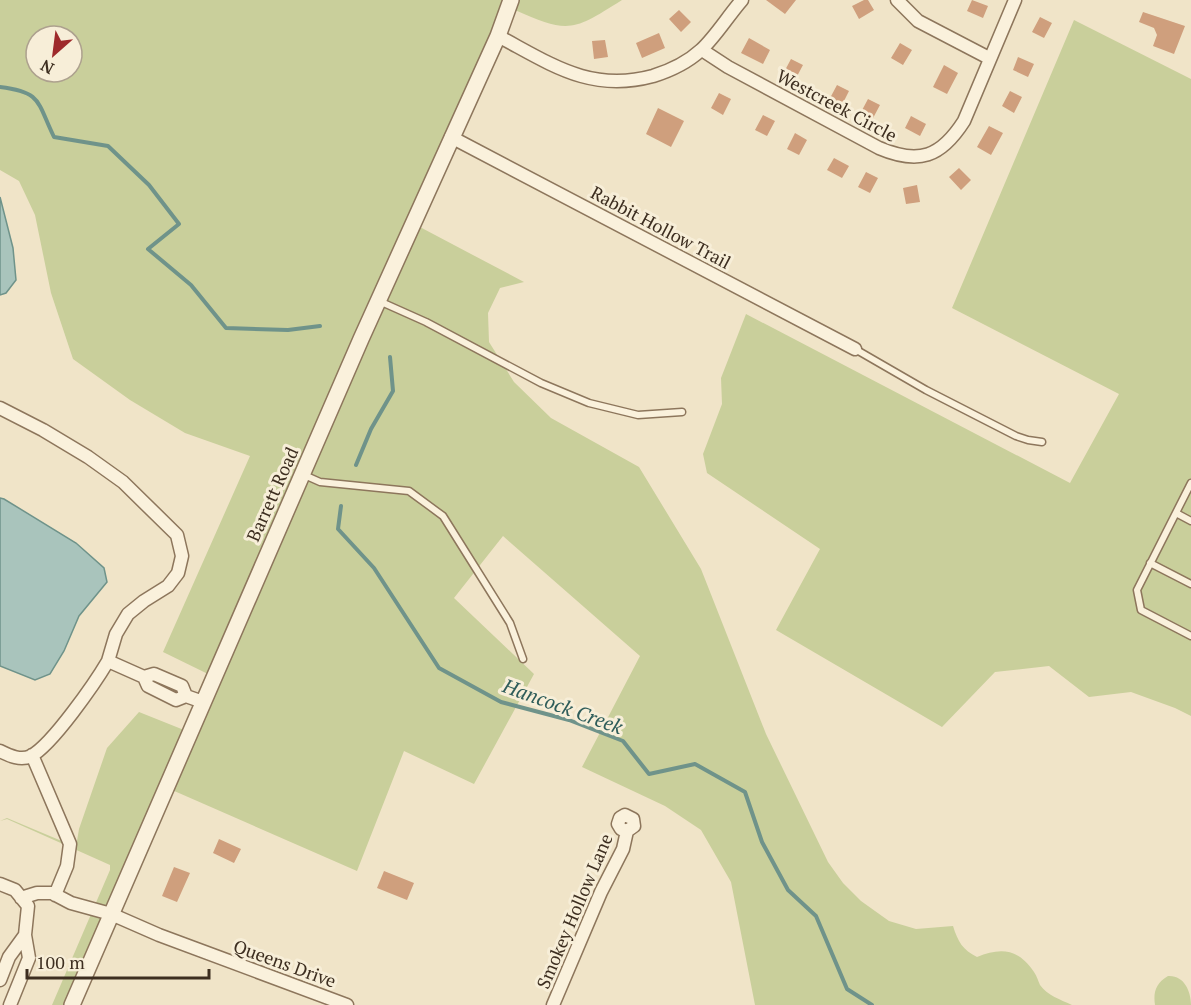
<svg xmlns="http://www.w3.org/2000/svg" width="1191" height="1005" font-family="'PT Serif',serif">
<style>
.green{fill:#c9cf9b;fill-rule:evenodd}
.water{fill:#a9c4bc;stroke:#6f938a;stroke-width:1.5}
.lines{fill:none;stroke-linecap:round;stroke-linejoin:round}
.stream{stroke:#6f938a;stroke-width:4}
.building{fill:#cf9f7d}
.service-casing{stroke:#8d765c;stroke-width:9}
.minor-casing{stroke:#8d765c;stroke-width:15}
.tertiary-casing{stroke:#8d765c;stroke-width:18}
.service{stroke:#faf1dc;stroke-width:6}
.minor{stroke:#faf1dc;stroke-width:12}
.tertiary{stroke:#faf1dc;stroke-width:15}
.labels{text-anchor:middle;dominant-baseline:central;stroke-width:6;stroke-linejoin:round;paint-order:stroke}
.street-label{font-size:18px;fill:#3d2e20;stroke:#f7eed8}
.water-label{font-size:20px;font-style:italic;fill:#2f5d5a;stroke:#f7eed8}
</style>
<rect width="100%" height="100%" fill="#f0e4c8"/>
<!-- green -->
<path class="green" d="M 0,0 L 504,0 L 500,15 L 477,69 L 412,209 L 68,993 L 70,994 L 65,1005 L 52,1005 L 110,870 L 110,865 L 7,819 L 0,821 L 7,818 L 76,847 L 79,829 L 107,748 L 139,712 L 184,730 L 208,674 L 163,652 L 250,456 L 185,433 L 130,400 L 73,359 L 51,293 L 35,215 L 19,181 L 0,170 ZM 36,36 L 72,36 L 72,72 L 36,72 Z
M 517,0 L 622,0 C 573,31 569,34 515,10 Z
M 1074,20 L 1191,79 L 1191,716 L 1175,708 L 1131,692 L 1089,697 L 1049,666 L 995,672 L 942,727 L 776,630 L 820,549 L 707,473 L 703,454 L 722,404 L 721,378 L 746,314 L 1070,483 L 1119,394 L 952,308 Z
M 418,226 L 524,282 L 500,288 L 488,313 L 489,342 L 514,382 L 551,418 L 639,467 L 701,569 L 766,734 L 828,862 L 843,883 L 861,901 L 889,921 L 916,929 L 953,926 C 958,942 963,950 977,957 C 1001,947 1019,949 1034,972 C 1037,976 1038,981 1040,985 C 1047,995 1061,1000 1072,1005 L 755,1005 L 731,882 L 701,830 L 665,806 L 582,767 L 640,656 L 503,536 L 454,598 L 534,674 L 474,784 L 404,751 L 357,871 L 172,790 Z
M 1168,976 C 1184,975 1191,991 1191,1005 L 1155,1005 C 1153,992 1156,983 1168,976 Z"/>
<!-- water -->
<path class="water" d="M 0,197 L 13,248 L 16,280 L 6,293 L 0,295 Z
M 0,498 L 4,499 L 76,543 L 104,568 L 107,582 L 79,616 L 64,651 L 50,674 L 35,680 L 0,666 Z"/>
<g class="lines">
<!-- stream -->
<path class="stream" d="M 0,87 C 42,92 37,102 54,137 L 108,146 L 149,185 L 179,224 L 148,249 L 191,285 L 226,328 L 288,330 L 320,326
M 356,465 L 371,429 L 393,391 L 390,357
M 341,506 L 338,529 L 374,568 L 439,668 L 501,702 L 569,720 L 623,741 L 649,774 L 695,764 L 745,792 L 762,842 L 788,890 L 816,916 L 847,989 L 872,1005"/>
</g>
<!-- building -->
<path class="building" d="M 766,0 L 796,0 L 785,14 Z
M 864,0 L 868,0 L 874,10 L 859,19 L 852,6 Z
M 972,0 L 988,6 L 983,18 L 967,11 Z
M 679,10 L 691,22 L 681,32 L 669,19 Z
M 1143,12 L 1185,26 L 1174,54 L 1153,46 L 1157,35 L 1154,28 L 1139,22 Z
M 1040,17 L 1052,23 L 1044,38 L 1032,32 Z
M 659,33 L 665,48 L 642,58 L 636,43 Z
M 749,38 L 770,50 L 763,64 L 741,53 Z
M 605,40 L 608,57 L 594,59 L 592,41 Z
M 900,43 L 912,50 L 903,65 L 891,58 Z
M 1018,57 L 1034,64 L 1028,77 L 1013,70 Z
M 791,59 L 803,65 L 795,80 L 783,74 Z
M 944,65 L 958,73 L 947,94 L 933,87 Z
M 837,85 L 849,91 L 841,107 L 829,100 Z
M 1010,91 L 1022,97 L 1014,113 L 1002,106 Z
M 719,93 L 731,99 L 723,115 L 711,108 Z
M 868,99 L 880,105 L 872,120 L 860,114 Z
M 658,108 L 684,121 L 671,147 L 646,134 Z
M 763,115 L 775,121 L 767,136 L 755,130 Z
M 911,116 L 926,124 L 920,136 L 905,128 Z
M 989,126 L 1003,133 L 991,155 L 977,147 Z
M 795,133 L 807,140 L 799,155 L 787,149 Z
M 834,158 L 849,166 L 842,178 L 827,170 Z
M 959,168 L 971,180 L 961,190 L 949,177 Z
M 866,172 L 878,178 L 870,193 L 858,187 Z
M 917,185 L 920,202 L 906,204 L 903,188 Z
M 219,839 L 241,849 L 234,863 L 213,853 Z
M 174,867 L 190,873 L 177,902 L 162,896 Z
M 384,871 L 414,883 L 407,900 L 377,888 Z"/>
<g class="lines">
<defs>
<path id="service" d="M 379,301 L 426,322 L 541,383 L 589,403 L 638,415 L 682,412
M 855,349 L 926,390 L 1016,436 L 1028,440 L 1042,442
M 302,474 L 320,482 L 409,491 L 443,516 L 510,623 L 523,659
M 1191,483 L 1137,590 L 1141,610 L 1191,636
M 1176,513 L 1191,521
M 1150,563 L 1191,584"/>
<path id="minor" d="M 897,0 L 918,21 L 989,58
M 498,36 C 551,64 590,93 653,76 C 669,71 688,62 701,50 C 716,36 728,16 742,0
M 702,50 L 728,67 L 879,148 C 919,165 941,157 964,121 L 1015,0
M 451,137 L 855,349
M 0,408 L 43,430 L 88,457 L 123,482 L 177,535 L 182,556 L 178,573 L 168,586 L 144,601 L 128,614 L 116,634 L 108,661
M 186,696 L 182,686 L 154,674 L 144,677 L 148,686 L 176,700 L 186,696 L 203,702
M 0,751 C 10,756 21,761 31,756 C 52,745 95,683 108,661 L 144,677
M 32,755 L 70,844 L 67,866 L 55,895
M 0,884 L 15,890 L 28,906 L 25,935 L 29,958 L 10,1005
M 21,898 L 37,893 L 52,893 L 71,903 L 111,914 L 159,935 L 347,1005
M 0,980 L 9,957 L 25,935
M 553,1005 L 601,892 L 623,849 L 627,831 L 634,826 L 633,819 L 625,815 L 620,818 L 618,824 L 621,829 L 627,831"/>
<path id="tertiary" d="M 72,1005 L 361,339 L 498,36 L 511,0"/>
</defs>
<!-- service casing -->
<use href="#service" class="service-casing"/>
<!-- minor casing -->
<use href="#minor" class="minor-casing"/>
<!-- tertiary casing -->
<use href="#tertiary" class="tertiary-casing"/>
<!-- service -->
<use href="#service" class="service"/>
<!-- minor -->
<use href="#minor" class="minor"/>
<!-- tertiary -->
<use href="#tertiary" class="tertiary"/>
</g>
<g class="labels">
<!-- street labels -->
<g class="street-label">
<text transform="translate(837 105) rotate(28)">Westcreek Circle</text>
<text transform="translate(661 227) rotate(28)">Rabbit Hollow Trail</text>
<text transform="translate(272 494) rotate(-66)">Barrett Road</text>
<text transform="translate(574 911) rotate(-67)">Smokey Hollow Lane</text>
<text transform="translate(285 963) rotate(20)">Queens Drive</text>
</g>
<!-- water labels -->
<g class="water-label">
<text transform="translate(563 706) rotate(20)">Hancock Creek</text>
</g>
</g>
<!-- north arrow -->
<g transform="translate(54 54) rotate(208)"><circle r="28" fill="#f7eed8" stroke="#ada18e" stroke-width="1.5"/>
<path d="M0-4.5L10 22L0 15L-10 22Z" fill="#9e2a2b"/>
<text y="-9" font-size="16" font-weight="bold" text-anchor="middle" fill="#3d2e20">N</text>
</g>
<!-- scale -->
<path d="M27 969v9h182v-9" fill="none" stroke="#3d2e20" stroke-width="3"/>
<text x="36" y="969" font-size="18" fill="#3d2e20" stroke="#f7eed8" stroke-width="4.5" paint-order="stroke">100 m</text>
</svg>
